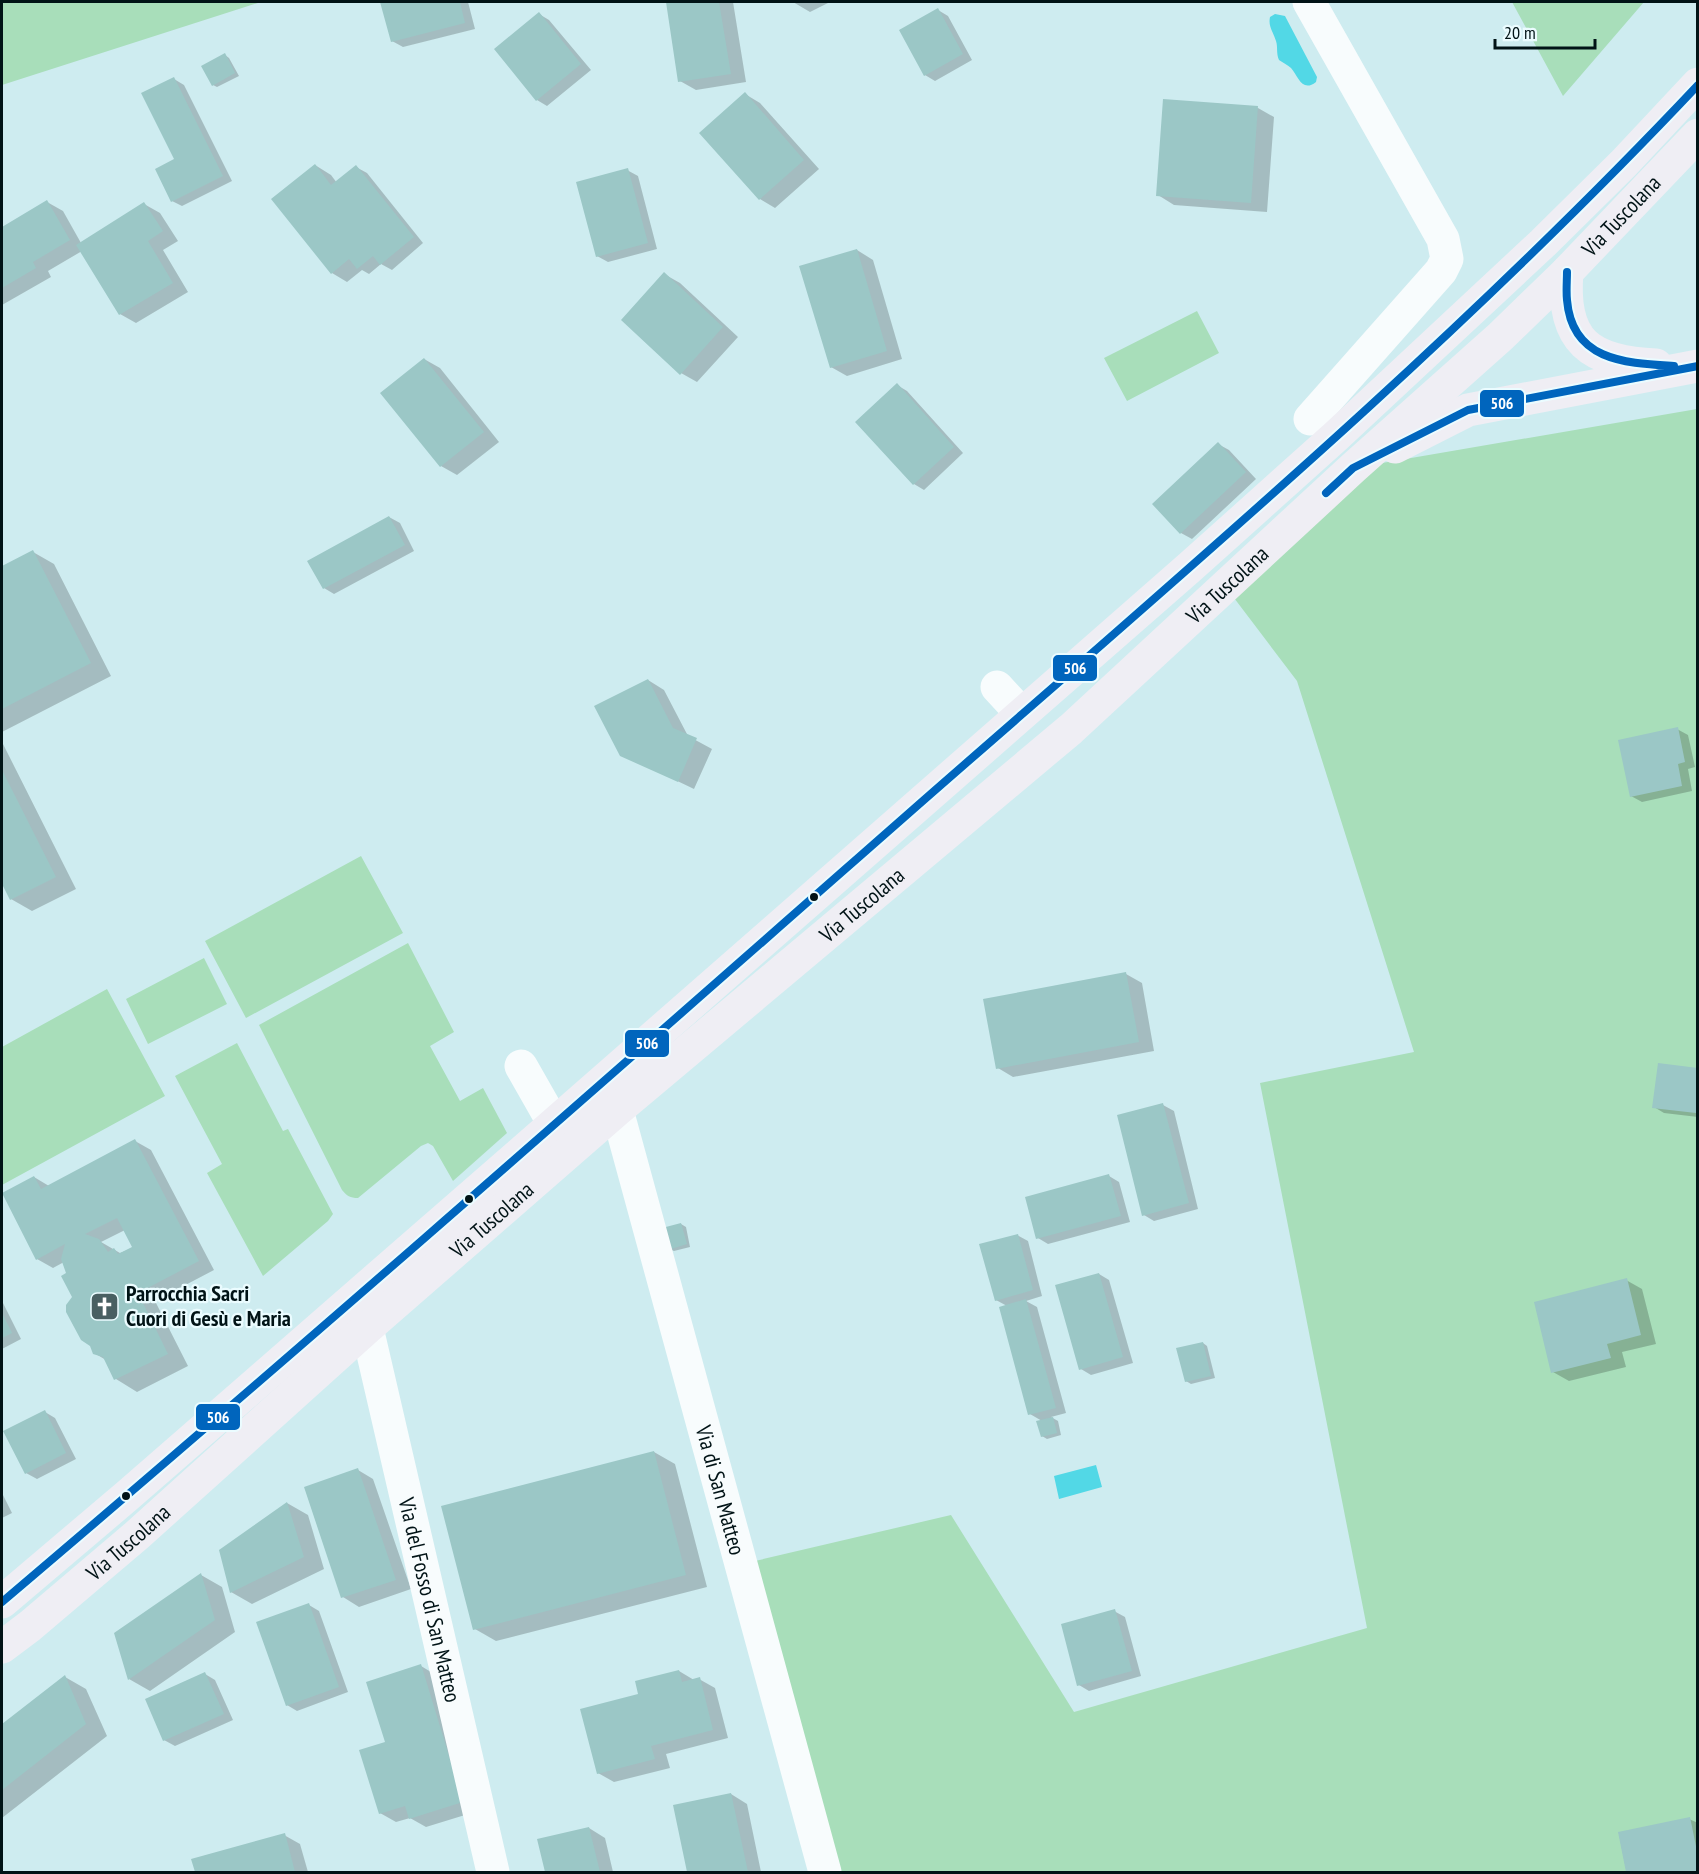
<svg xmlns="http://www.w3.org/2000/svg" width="1699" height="1874" font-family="'PT Sans Narrow',sans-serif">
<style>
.green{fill:#a8deba}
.water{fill:#52d8e6}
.shadow{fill:#0003;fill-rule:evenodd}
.building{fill:#9bc7c6;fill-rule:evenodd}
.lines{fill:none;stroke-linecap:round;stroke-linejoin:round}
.minor{stroke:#f8fcfd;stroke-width:33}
.major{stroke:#efeef4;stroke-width:33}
.bus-1-casing{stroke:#ebfcff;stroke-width:12}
.bus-1{stroke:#0065bd;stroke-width:8}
.bus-dot{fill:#011316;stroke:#ebfcff;stroke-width:2}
.labels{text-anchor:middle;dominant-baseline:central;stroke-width:4.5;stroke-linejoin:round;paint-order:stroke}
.street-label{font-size:22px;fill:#011316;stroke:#ebfcff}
.poi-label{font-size:22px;font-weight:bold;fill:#011316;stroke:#ebfcff;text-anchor:start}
.line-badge{stroke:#ebfcff;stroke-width:2}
.badge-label{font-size:16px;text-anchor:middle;font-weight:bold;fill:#fff}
</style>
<rect width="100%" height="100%" fill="#ceecf0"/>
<!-- green -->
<path class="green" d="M 2,2 L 261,2 L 2,85 Z
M 1512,2 L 1644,2 L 1563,96 Z
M 1197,311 L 1219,353 L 1127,401 L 1104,358 Z
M 1697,409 L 1697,1872 L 835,1872 L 755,1561 L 951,1515 L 1074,1712 L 1367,1628 L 1260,1083 L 1414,1052 L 1297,681 L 1225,586 L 1353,468 Z
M 361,856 L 403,933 L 246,1018 L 205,941 Z
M 408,943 L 454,1032 L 430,1046 L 460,1101 L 483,1088 L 507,1133 L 453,1181 L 433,1146 L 428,1143 L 421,1146 L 358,1198 C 350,1198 347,1196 342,1190 L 259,1025 Z
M 204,958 L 227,1004 L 148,1044 L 126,999 Z
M 107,989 L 165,1096 L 2,1185 L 2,1047 Z
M 237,1043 L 283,1131 L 288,1129 L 333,1214 L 328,1221 L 263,1276 L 207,1173 L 222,1164 L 175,1076 Z"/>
<!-- water -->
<path class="water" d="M 1275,14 L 1285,16 L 1317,77 L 1316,82 C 1302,93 1298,76 1291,68 C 1288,65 1283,63 1279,60 C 1276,53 1278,47 1276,41 C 1273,31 1268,27 1270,17 Z
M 1096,1465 L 1102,1487 L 1059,1499 L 1054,1476 Z"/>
<!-- shadow -->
<path class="shadow" d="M 382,2 L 468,2 L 475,29 L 403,47 L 392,41 Z
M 667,2 L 733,2 L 746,82 L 696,90 L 680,81 Z
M 793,2 L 830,2 L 810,12 Z
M 938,10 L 948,16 L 972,60 L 935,81 L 925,75 Z
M 539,14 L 549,20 L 591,70 L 547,106 L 537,100 Z
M 225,55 L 229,58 L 239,76 L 217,87 L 213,85 Z
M 174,79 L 184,85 L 232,181 L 182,206 L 172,201 L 176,160 Z
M 745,94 L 760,103 L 819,169 L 775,208 L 760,199 Z
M 1164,101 L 1258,108 L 1274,117 L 1267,212 L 1174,205 L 1158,195 Z
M 315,165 L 331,175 L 337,183 L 356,167 L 367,173 L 423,243 L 392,270 L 381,264 L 369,274 L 362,270 L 347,282 L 332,273 Z
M 627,170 L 638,176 L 657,249 L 608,262 L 597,256 Z
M 47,202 L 63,211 L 81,243 L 144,204 L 160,213 L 178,241 L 163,250 L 188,292 L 136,323 L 120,314 L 82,251 L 48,271 L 51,277 L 2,305 L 2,228 Z
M 857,250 L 873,260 L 902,359 L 847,376 L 831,367 Z
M 664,274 L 680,283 L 738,337 L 697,382 L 681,373 Z
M 424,359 L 440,368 L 499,442 L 457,475 L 441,466 L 382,393 Z
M 897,385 L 907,391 L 963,453 L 924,490 L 914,484 Z
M 1218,444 L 1229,450 L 1256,479 L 1192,539 L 1181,533 L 1154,504 Z
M 389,517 L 400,523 L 414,551 L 334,594 L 324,588 Z
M 33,552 L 54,564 L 111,676 L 2,732 L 2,568 Z
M 648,680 L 664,690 L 688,736 L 712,749 L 694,789 L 621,754 Z
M 1677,729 L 1688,735 L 1695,767 L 1688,769 L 1692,791 L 1642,802 L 1631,796 Z
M 2,742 L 76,889 L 32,911 L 11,899 L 2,881 Z
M 1126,974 L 1142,983 L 1154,1051 L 1013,1077 L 998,1068 Z
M 1698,1069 L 1698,1117 L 1664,1113 L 1654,1107 Z
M 1163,1105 L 1174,1111 L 1198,1209 L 1154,1221 L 1144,1215 Z
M 135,1141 L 151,1150 L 214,1270 L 155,1301 L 188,1366 L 137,1392 L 116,1379 L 106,1360 L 94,1353 L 73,1297 L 64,1262 L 53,1268 L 37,1259 L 34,1177 L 49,1186 ZM 125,1230 L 134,1248 L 120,1253 L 101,1242 Z
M 1109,1176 L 1119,1182 L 1130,1222 L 1048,1244 L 1038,1238 Z
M 681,1224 L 686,1227 L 690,1247 L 674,1251 L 669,1249 Z
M 1017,1235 L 1028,1241 L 1042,1296 L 1026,1301 L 1037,1307 L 1066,1413 L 1051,1417 L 1058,1421 L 1061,1435 L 1047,1439 L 1042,1436 L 1042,1421 L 1030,1414 L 1007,1306 L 996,1300 Z
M 1099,1274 L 1109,1280 L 1133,1363 L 1091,1375 L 1081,1369 Z
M 1626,1280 L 1642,1289 L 1656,1344 L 1622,1352 L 1626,1367 L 1569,1381 L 1553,1372 Z
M 2,1301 L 21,1339 L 2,1349 Z
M 1203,1343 L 1207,1346 L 1215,1378 L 1191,1384 L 1186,1381 Z
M 45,1412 L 55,1418 L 76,1459 L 37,1479 L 26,1473 Z
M 654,1452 L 675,1464 L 707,1587 L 496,1641 L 475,1629 Z
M 358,1470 L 373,1479 L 411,1589 L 359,1607 L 343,1597 L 306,1488 Z
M 2,1493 L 12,1513 L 2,1518 Z
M 287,1503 L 308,1515 L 324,1569 L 252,1604 L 231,1592 L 221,1550 Z
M 201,1575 L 222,1587 L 235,1632 L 150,1691 L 129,1679 Z
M 309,1605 L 319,1611 L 348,1692 L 297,1711 L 287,1705 Z
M 1114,1611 L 1125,1617 L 1141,1676 L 1089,1691 L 1079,1685 Z
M 421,1666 L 436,1675 L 478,1811 L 426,1827 L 410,1818 L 396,1822 L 380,1813 L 387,1743 Z
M 679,1671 L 694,1680 L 699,1679 L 715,1688 L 728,1738 L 666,1754 L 670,1768 L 614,1782 L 598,1773 L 640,1695 Z
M 205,1674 L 215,1680 L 233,1720 L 175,1746 L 164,1740 Z
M 65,1677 L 86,1689 L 107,1736 L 2,1818 L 2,1726 Z
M 731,1794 L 747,1804 L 761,1872 L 689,1872 L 675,1806 Z
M 1689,1819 L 1698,1823 L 1698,1872 L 1628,1872 L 1620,1833 Z
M 589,1828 L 605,1838 L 613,1872 L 546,1872 L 539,1840 Z
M 284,1835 L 300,1844 L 308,1872 L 197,1872 L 193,1860 Z"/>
<!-- building -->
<path class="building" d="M 380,2 L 460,2 L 465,23 L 391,42 Z
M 666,2 L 719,2 L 731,74 L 678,82 Z
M 938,8 L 963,54 L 924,76 L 899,30 Z
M 539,12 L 581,64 L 536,101 L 494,49 Z
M 225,53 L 235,73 L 212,86 L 201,66 Z
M 174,77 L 223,176 L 171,202 L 155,169 L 174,159 L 141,93 Z
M 745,92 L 804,160 L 759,200 L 699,133 Z
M 1163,99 L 1258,106 L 1251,203 L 1156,196 Z
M 315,164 L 331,185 L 356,165 L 414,237 L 380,265 L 373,256 L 357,269 L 349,259 L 331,274 L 271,199 Z
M 628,168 L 648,243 L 596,257 L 576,182 Z
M 47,200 L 70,240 L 33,262 L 36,268 L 2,288 L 2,227 Z
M 144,202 L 163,231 L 148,241 L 173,283 L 119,315 L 76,245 Z
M 857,249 L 887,351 L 830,368 L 799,266 Z
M 664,272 L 723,327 L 680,375 L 621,320 Z
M 424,358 L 484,432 L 440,467 L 380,393 Z
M 897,383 L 954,447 L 913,485 L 855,422 Z
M 1218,442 L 1246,472 L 1180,534 L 1152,504 Z
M 389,516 L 405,545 L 323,589 L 307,561 Z
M 33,550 L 91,663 L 2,709 L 2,566 Z
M 648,679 L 673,728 L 697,738 L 678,782 L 620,756 L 594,706 Z
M 1678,727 L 1685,762 L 1678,764 L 1682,786 L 1630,797 L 1618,740 Z
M 2,770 L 56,877 L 10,900 L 2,884 Z
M 1126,972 L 1139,1042 L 996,1069 L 983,999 Z
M 1658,1063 L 1698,1068 L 1696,1113 L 1652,1108 Z
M 1163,1103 L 1189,1203 L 1142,1216 L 1117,1115 Z
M 135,1139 L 199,1261 L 138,1293 L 168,1354 L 114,1380 L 103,1357 L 93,1354 L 90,1346 L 81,1340 L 66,1312 L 66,1305 L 72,1297 L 61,1276 L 66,1273 L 61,1259 L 65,1244 L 36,1260 L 2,1193 L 34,1176 L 41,1189 ZM 117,1218 L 132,1247 L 118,1254 L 114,1248 L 108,1252 L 99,1239 L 85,1234 Z
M 1109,1174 L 1121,1216 L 1036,1239 L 1025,1197 Z
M 681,1223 L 687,1244 L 668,1250 L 662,1228 Z
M 1018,1234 L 1033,1290 L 995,1301 L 979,1244 Z
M 1099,1273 L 1123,1357 L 1079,1370 L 1055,1285 Z
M 1627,1278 L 1641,1335 L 1607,1344 L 1611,1358 L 1551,1373 L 1534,1302 Z
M 1026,1299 L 1056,1408 L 1028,1415 L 999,1307 Z
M 2,1313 L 12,1333 L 2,1338 Z
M 1203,1342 L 1211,1376 L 1185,1382 L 1176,1348 Z
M 45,1410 L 66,1453 L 25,1474 L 3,1431 Z
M 1053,1417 L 1057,1433 L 1041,1437 L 1036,1421 Z
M 654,1451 L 686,1575 L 473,1630 L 441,1506 Z
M 358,1468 L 396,1580 L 341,1598 L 304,1487 Z
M 287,1502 L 304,1557 L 230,1593 L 219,1550 Z
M 201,1573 L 215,1620 L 128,1680 L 114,1633 Z
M 309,1603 L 339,1687 L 286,1706 L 256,1622 Z
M 1115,1609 L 1132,1671 L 1077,1686 L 1061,1624 Z
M 421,1664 L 463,1802 L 409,1819 L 405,1806 L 379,1814 L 359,1750 L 385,1742 L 366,1682 Z
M 679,1670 L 682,1682 L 700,1677 L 713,1730 L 651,1746 L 655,1759 L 597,1774 L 580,1709 L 638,1694 L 635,1681 Z
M 205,1672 L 224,1714 L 163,1741 L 145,1699 Z
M 65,1675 L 86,1724 L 2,1790 L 2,1724 Z
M 731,1793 L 748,1872 L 687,1872 L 673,1805 Z
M 1690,1817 L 1698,1856 L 1698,1872 L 1626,1872 L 1618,1832 Z
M 589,1827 L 600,1872 L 545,1872 L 537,1839 Z
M 285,1833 L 295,1872 L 195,1872 L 191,1859 Z"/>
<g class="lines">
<!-- minor -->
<g class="minor">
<path d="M 1309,2 L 1443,239 L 1447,259 L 1441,271 L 1310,419"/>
<path d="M 997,687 L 1021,713"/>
<path d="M 521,1066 L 554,1124"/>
<path id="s1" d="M 617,1110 L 825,1872"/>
<path id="s2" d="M 367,1328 L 493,1872"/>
</g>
<!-- major -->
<g class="major">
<path d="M 1567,272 C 1561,342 1590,362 1656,365"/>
<path d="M 1395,447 L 1468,410 L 1698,366"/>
<path d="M 2,1602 L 128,1495 L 554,1124 L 1190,567 L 1335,437 L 1543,243 L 1624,163 L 1698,84"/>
<path id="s3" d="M 2,1647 L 30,1626 L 136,1536 L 367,1328 L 617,1110 L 1071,729 L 1353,468 L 1500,337 L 1567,272 L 1698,135"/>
</g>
<defs>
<path id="bus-1" d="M 1567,272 C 1567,281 1566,291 1567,300 C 1572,361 1625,363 1674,366
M 1326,493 L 1353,468 L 1468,410 L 1698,366
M 2,1602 C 313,1338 619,1068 925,799 C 1189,568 1458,340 1698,85"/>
</defs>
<!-- bus-1 casing -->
<use href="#bus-1" class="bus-1-casing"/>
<!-- bus-1 -->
<use href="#bus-1" class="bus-1"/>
</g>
<!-- icons -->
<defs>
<symbol id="church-square" viewBox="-11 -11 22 22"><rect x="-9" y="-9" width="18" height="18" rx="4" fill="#495f62" stroke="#ebfcff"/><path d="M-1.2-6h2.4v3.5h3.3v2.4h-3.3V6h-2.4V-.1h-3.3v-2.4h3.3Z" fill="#fff"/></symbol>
</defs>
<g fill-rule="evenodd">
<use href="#church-square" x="88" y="1290" width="33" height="33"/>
</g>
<!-- markers -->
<g class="bus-dot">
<circle cx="814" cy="897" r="5"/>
<circle cx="469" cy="1199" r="5"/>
<circle cx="126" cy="1496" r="5"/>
</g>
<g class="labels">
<!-- street labels -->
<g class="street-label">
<text stroke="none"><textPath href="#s3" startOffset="2162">Via Tuscolana</textPath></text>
<text stroke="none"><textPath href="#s3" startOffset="1622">Via Tuscolana</textPath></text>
<text stroke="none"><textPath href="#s3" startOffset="1136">Via Tuscolana</textPath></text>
<text stroke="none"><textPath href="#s3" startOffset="650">Via Tuscolana</textPath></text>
<text stroke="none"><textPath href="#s1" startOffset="394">Via di San Matteo</textPath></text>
<text stroke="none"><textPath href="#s3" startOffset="164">Via Tuscolana</textPath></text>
<text stroke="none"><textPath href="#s2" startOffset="279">Via del Fosso di San Matteo</textPath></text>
</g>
<!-- poi labels -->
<g class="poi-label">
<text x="126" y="1293">Parrocchia Sacri<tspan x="126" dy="25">Cuori di Gesù e Maria</tspan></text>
</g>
</g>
<g class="line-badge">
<rect x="1479" y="389" width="46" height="29" rx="6" fill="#0065bd"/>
<rect x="1052" y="654" width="46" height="28" rx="6" fill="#0065bd"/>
<rect x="624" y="1029" width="46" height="29" rx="6" fill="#0065bd"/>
<rect x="195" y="1403" width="46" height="28" rx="6" fill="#0065bd"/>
</g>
<g class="badge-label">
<text x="1502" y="409">506</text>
<text x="1075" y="674">506</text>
<text x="647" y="1049">506</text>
<text x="218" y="1423">506</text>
</g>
<!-- border -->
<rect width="1699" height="1874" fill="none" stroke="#011316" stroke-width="6"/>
<!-- scale -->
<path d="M1495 39v9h100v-9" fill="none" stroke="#011316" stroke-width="3"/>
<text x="1504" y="39" font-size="18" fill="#011316" stroke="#ebfcff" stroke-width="4.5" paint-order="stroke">20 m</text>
</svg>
